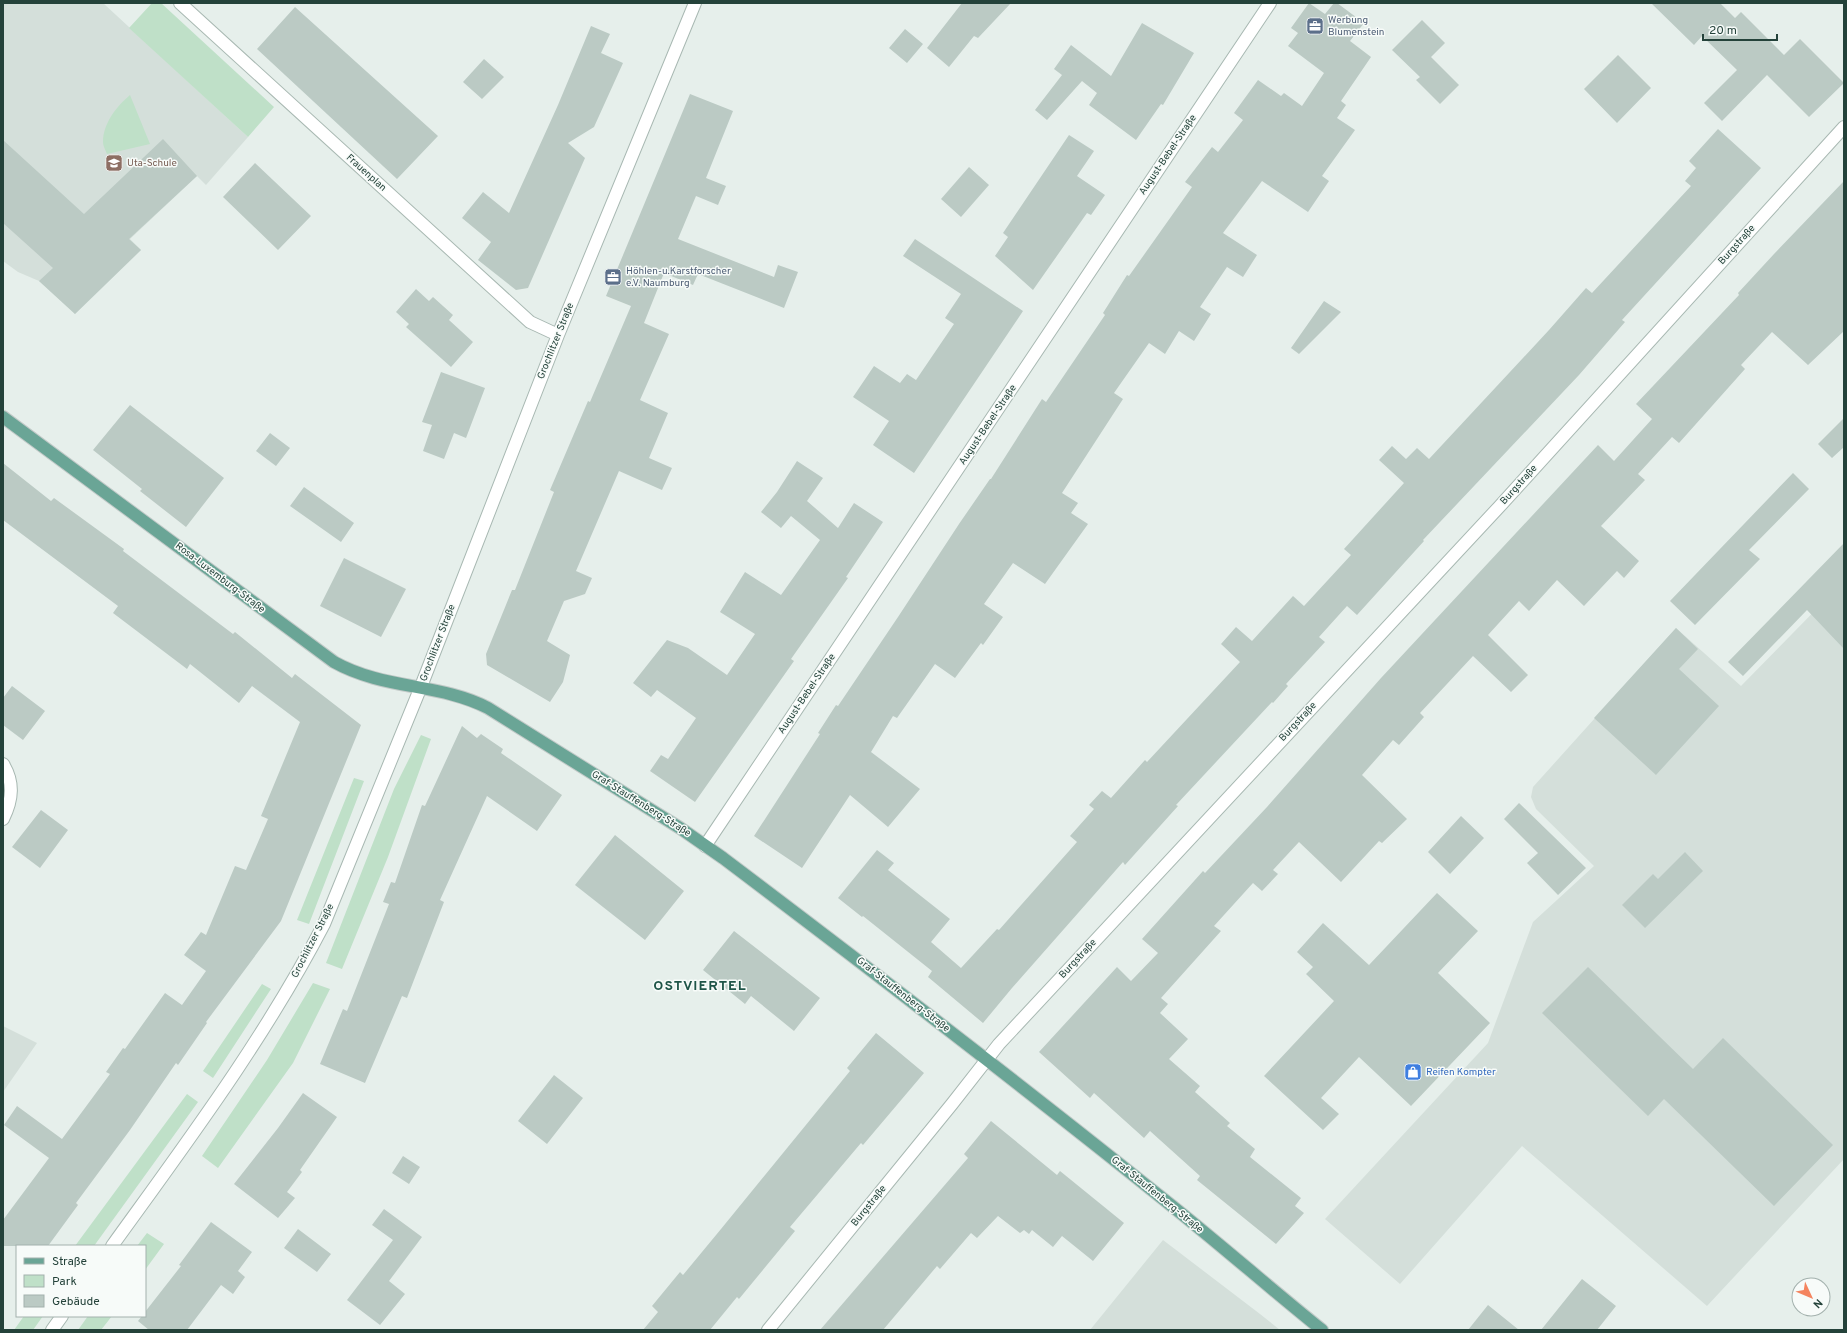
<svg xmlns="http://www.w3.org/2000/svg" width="1847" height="1333" font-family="Overpass,sans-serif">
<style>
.built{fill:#d4dfda}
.green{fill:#bfe0c8}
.building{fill:#bbcac4}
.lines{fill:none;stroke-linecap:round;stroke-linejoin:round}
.minor-casing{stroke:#a8b8b2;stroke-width:14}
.major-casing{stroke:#c2cac8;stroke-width:14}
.minor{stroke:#fff;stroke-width:12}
.major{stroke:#6aa596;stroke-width:12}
.labels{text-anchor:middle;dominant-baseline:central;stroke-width:3;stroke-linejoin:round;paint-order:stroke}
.service-label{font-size:10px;fill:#4e5e75;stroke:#f7fbf9;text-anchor:start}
.street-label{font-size:10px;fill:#24423a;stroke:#f7fbf9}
.education-label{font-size:10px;fill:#785e54;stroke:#f7fbf9;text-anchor:start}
.shop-label{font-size:10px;fill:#366cbe;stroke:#f7fbf9;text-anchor:start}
.district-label{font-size:14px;font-weight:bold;letter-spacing:1px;fill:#1f5548;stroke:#f7fbf9}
</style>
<rect width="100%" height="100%" fill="#e6efeb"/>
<!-- built -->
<path class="built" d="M 3,3 L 103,3 L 248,137 L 206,185 L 197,176 L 130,239 L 141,250 L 75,314 L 39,281 L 18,272 L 3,261 Z
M 1844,581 L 1844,1159 L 1707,1306 L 1522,1146 L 1400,1284 L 1325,1219 L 1488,1043 L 1533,922 L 1594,866 L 1536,809 L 1531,797 L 1533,787 L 1676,628 L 1741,686 Z
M 3,1026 L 37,1043 L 3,1092 Z
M 1163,1240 L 1260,1314 L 1280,1330 L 1090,1330 Z"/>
<!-- green -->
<path class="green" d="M 152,3 L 161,3 L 274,107 L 248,137 L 129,28 Z
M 130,95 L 150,144 L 107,154 C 106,151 103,146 103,142 C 103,123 117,106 130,95 Z
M 421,735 L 431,739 L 388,857 L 342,969 L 326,963 L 394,789 Z
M 354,778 L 364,781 L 309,924 L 297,920 Z
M 313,983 L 330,989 L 293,1063 L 218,1168 L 202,1156 L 267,1060 Z
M 262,984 L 271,989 L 213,1078 L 203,1071 Z
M 187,1094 L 198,1102 L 94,1246 L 75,1246 Z
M 147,1233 L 164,1244 L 145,1270 L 145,1246 L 137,1246 Z
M 24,1316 L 43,1316 L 33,1330 L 14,1330 Z
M 88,1316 L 112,1316 L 101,1330 L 78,1330 Z"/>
<!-- building -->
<path class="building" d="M 962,3 L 1011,3 L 978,38 L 974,36 L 949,67 L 927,48 Z
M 1309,3 L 1325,14 L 1334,3 L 1337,3 L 1364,23 L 1350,41 L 1371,57 L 1341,101 L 1346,105 L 1337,118 L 1355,130 L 1322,176 L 1329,181 L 1308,212 L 1262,181 L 1223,233 L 1257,255 L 1243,277 L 1227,267 L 1200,307 L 1211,314 L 1194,341 L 1179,331 L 1165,354 L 1149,343 L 1114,393 L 1123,399 L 1062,493 L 1078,503 L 1071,513 L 1088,524 L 1045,584 L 1013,563 L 984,604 L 1003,617 L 983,645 L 981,643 L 955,678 L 935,664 L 897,718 L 893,716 L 871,752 L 920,789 L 888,827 L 850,795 L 802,868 L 754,836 L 820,734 L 818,733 L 836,705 L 838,706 L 898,617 L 959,524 L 990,479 L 991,479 L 1042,399 L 1046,402 L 1105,315 L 1103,313 L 1127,275 L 1129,276 L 1192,187 L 1185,182 L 1212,147 L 1218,152 L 1243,120 L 1234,113 L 1258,80 L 1281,96 L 1284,93 L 1302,106 L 1324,73 L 1288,46 L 1298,33 L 1291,28 Z
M 1651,3 L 1720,3 L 1735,18 L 1741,12 L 1784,55 L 1800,39 L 1844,83 L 1809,117 L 1767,75 L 1722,121 L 1704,103 L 1737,70 L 1702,36 L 1694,45 Z
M 295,7 L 438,136 L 397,179 L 257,49 Z
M 1422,20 L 1445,43 L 1431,57 L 1459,85 L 1440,104 L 1416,80 L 1420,77 L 1392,50 Z
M 1142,23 L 1194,53 L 1163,105 L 1161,104 L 1136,140 L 1089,105 L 1097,93 L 1082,81 L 1047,120 L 1035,110 L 1062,75 L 1054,69 L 1071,45 L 1111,76 Z
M 591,26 L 610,34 L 601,53 L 623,63 L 594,127 L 568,143 L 585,158 L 528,288 L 516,290 L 478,260 L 491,242 L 462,218 L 483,192 L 509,213 L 558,105 Z
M 905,29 L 923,44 L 907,63 L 889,48 Z
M 1618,55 L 1651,88 L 1617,123 L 1584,89 Z
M 484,59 L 504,77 L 482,99 L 463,82 Z
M 690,94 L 733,111 L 706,178 L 726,186 L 718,205 L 696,196 L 678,239 L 774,277 L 778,265 L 798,272 L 784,308 L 698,274 L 693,285 L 664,273 L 644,323 L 669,334 L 640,400 L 668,413 L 649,458 L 672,468 L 662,490 L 619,471 L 576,571 L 592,578 L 585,594 L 564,601 L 547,641 L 570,655 L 563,682 L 550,702 L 487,665 L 486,654 L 512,590 L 515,590 L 554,492 L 550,490 L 588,401 L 590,402 L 631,306 L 606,296 Z
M 1718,129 L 1761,168 L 1622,320 L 1625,322 L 1579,375 L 1423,540 L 1424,541 L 1357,615 L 1347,606 L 1319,637 L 1325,642 L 1286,684 L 1288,686 L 1273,703 L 1272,702 L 1176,805 L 1178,806 L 1125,865 L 1123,862 L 1012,988 L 983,1023 L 928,977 L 932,971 L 863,916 L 862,917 L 838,898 L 877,850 L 894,863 L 888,870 L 950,919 L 931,942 L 961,968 L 997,929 L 999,930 L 1077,842 L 1070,836 L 1094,809 L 1089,805 L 1102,791 L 1111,798 L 1145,760 L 1147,762 L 1240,662 L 1221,644 L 1236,627 L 1252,641 L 1293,596 L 1304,606 L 1351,555 L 1344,549 L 1404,483 L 1379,460 L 1392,446 L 1406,459 L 1417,448 L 1429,459 L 1549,330 L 1586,288 L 1592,293 L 1691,186 L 1685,181 L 1696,168 L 1689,161 Z
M 1069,135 L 1094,151 L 1077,176 L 1105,195 L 1091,215 L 1087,213 L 1033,290 L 995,256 L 1008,237 L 1003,233 Z
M 163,139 L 197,176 L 129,239 L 141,250 L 75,314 L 39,281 L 53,268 L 3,223 L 3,140 L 84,214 Z
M 255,163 L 311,216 L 278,250 L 223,197 Z
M 969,167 L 989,185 L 961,217 L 941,199 Z
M 1844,181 L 1844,331 L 1808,365 L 1772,332 L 1741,365 L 1745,369 L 1679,443 L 1672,437 L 1638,474 L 1645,480 L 1601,526 L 1639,561 L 1624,578 L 1617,571 L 1584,606 L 1557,580 L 1529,611 L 1519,601 L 1488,635 L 1528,675 L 1511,692 L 1473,656 L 1420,713 L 1424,717 L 1399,745 L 1393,740 L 1362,775 L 1407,819 L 1382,843 L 1379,841 L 1341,882 L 1299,842 L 1273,870 L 1278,874 L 1262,891 L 1253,883 L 1214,926 L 1221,931 L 1161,998 L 1168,1004 L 1160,1013 L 1188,1039 L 1169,1059 L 1200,1086 L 1195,1092 L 1230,1123 L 1227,1126 L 1255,1149 L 1250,1157 L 1301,1198 L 1295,1206 L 1304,1213 L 1276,1244 L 1197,1180 L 1200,1176 L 1150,1131 L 1144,1138 L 1094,1093 L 1090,1098 L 1039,1052 L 1117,967 L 1131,981 L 1158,953 L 1142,939 L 1203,871 L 1205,873 L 1267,807 L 1381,678 L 1598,445 L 1614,461 L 1652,419 L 1636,404 L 1739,295 L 1738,293 L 1774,254 Z
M 915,239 L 1023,311 L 914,473 L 873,445 L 889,421 L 853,397 L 874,366 L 900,383 L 907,374 L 916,380 L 954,324 L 945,318 L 961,294 L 903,256 Z
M 416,289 L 429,301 L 433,297 L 453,315 L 449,320 L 473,342 L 451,367 L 406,327 L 409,324 L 396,312 Z
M 1324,301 L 1341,312 L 1299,354 L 1291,348 Z
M 441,372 L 485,388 L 466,438 L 454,433 L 444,459 L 423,451 L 432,425 L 422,422 Z
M 130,405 L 224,478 L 186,527 L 140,491 L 142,489 L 93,450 Z
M 1844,418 L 1844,447 L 1832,458 L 1818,444 Z
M 270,433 L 290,448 L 276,466 L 256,451 Z
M 797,461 L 823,478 L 807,501 L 838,528 L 854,503 L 883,522 L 846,577 L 848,578 L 791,659 L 794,661 L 695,802 L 650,771 L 661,755 L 668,759 L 696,718 L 657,690 L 651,697 L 633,683 L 667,640 L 688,648 L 727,675 L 755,634 L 720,612 L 745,572 L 781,595 L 820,540 L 791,516 L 781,528 L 761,512 L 777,492 Z
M 3,463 L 51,501 L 54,498 L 124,549 L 123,551 L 233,634 L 235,632 L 292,678 L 295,674 L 361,725 L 281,921 L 206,1022 L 207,1023 L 178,1065 L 176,1063 L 130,1130 L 76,1203 L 78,1205 L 48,1246 L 3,1246 L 3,1220 L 49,1158 L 4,1125 L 17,1106 L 62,1139 L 110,1074 L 106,1072 L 123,1048 L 125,1049 L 165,993 L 182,1005 L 206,971 L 184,955 L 201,932 L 206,935 L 235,866 L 246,870 L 268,819 L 261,816 L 300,722 L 252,686 L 239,703 L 190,664 L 187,669 L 113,613 L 118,606 L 3,520 Z
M 1793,473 L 1809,489 L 1749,550 L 1760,559 L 1695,625 L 1670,601 Z
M 304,487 L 354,523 L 341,542 L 290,506 Z
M 1844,543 L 1844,649 L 1807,610 L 1743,676 L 1728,662 Z
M 344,558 L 406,589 L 381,637 L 320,606 Z
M 1676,628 L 1698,649 L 1679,669 L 1719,706 L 1656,775 L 1594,718 Z
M 12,686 L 45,711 L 23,740 L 3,725 L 3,698 Z
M 462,726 L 477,738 L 481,734 L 503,749 L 501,753 L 562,795 L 537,831 L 487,796 L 440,900 L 444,902 L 407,998 L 402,996 L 365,1083 L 320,1064 L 343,1009 L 347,1011 L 389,904 L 383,902 L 391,882 L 395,883 L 422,805 L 425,806 Z
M 1519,803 L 1586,868 L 1558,895 L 1527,863 L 1538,853 L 1504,819 Z
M 41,810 L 68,830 L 40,868 L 12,847 Z
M 1461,816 L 1484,838 L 1450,874 L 1428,852 Z
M 615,835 L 684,891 L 645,940 L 575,885 Z
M 1685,852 L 1703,871 L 1645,928 L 1622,905 L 1653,874 L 1658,879 Z
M 1437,893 L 1478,931 L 1438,973 L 1490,1023 L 1411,1106 L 1359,1057 L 1321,1098 L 1339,1114 L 1323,1130 L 1264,1076 L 1334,1001 L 1306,974 L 1313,967 L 1297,952 L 1323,923 L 1369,965 Z
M 734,931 L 820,998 L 794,1031 L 751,996 L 745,1004 L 703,970 Z
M 1588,967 L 1693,1069 L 1723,1038 L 1833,1145 L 1774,1206 L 1664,1099 L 1648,1116 L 1542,1013 Z
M 876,1033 L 924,1073 L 863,1145 L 861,1143 L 790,1227 L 795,1231 L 739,1299 L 737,1297 L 710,1330 L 643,1330 L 658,1312 L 652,1306 L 680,1272 L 683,1275 L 721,1229 L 850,1071 L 847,1068 Z
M 554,1075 L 583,1098 L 547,1144 L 518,1121 Z
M 303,1093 L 337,1117 L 300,1170 L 302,1172 L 287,1192 L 295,1198 L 278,1218 L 234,1184 L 278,1128 Z
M 991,1121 L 1057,1175 L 1060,1171 L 1124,1223 L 1093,1261 L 1062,1236 L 1053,1247 L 1032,1230 L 1029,1234 L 1024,1230 L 1020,1233 L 998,1216 L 977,1238 L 971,1233 L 940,1269 L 937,1266 L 883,1330 L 820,1330 L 968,1158 L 964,1154 Z
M 403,1156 L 420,1167 L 409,1184 L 392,1173 Z
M 384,1209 L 422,1237 L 389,1281 L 405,1294 L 380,1325 L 347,1300 L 393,1240 L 372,1225 Z
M 211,1222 L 252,1252 L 238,1271 L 245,1277 L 233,1294 L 221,1285 L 187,1330 L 149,1330 L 138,1321 L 142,1316 L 145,1316 L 145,1312 L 181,1266 L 179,1265 Z
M 298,1229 L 331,1254 L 317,1272 L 284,1248 Z
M 1582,1279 L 1616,1306 L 1597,1330 L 1541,1330 Z
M 1488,1305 L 1519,1330 L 1468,1330 Z"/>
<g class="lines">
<defs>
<path id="minor" d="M 180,3 L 530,322 L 558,335
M 3,764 C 14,782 13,799 3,819
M 705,846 L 1270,3
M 112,1246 C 187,1142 265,1038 324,924 L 420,689 L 558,335 L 695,3
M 52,1330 L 62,1316
M 768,1330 L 952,1104 L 999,1044 L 1499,507 L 1844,127"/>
<path id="major" d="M 3,417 L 334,662 C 384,690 440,683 488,708 L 680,828 L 723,858 C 874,972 1024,1087 1172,1206 C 1222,1246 1271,1289 1322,1330"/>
</defs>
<!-- minor casing -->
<use href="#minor" class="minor-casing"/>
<!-- major casing -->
<use href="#major" class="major-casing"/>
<!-- minor -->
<use href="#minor" class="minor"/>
<!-- major -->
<use href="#major" class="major"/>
</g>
<!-- icons -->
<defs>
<symbol id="office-square" viewBox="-11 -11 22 22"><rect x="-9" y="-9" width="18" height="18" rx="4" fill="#5c6f8a" stroke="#f7fbf9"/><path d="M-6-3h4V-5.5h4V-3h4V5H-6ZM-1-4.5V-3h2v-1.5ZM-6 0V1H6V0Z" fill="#fff"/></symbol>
<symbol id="school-square" viewBox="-11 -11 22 22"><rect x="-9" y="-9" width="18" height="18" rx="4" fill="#8d6e63" stroke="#f7fbf9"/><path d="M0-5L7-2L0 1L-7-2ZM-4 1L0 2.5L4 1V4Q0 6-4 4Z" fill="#fff"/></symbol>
<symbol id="shop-square" viewBox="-11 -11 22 22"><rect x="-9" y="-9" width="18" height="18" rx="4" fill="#3f7fe0" stroke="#f7fbf9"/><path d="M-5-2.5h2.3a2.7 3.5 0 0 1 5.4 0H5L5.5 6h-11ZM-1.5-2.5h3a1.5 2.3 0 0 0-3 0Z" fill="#fff"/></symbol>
</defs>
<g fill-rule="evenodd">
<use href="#office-square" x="1305" y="16" width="20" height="20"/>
<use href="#school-square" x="104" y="153" width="20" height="20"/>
<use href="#office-square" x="603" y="267" width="20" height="20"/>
<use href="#shop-square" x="1403" y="1062" width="20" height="20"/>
</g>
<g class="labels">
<!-- service labels -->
<g class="service-label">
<text x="1328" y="20">Werbung<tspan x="1328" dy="12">Blumenstein</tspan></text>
<text x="626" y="271">Höhlen-u.Karstforscher<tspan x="626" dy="12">e.V. Naumburg</tspan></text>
</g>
<!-- street labels -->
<g class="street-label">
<text transform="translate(1168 155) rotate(-56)">August-Bebel-Straße</text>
<text transform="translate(366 173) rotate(42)">Frauenplan</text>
<text transform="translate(1737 245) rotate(-48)">Burgstraße</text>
<text transform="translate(556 341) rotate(-68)">Grochlitzer Straße</text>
<text transform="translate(988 425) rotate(-56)">August-Bebel-Straße</text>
<text transform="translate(1519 485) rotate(-48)">Burgstraße</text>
<text transform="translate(220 578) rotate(37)">Rosa-Luxemburg-Straße</text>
<text transform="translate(438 643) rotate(-69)">Grochlitzer Straße</text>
<text transform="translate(807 694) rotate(-56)">August-Bebel-Straße</text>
<text transform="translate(1298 722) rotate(-47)">Burgstraße</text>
<text transform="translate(641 804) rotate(32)">Graf-Stauffenberg-Straße</text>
<text transform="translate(313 941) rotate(-63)">Grochlitzer Straße</text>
<text transform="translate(1078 959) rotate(-47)">Burgstraße</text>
<text transform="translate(903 995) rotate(38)">Graf-Stauffenberg-Straße</text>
<text transform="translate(1157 1195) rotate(39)">Graf-Stauffenberg-Straße</text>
<text transform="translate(869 1206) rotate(-51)">Burgstraße</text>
</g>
<!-- education labels -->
<g class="education-label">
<text x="127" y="163">Uta-Schule</text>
</g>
<!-- shop labels -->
<g class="shop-label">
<text x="1426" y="1072">Reifen Kompter</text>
</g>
<!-- district labels -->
<g class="district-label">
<text x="700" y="986">OSTVIERTEL</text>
</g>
</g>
<!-- border -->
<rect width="1847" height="1333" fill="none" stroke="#24423a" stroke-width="8"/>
<!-- legend -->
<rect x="16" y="1245" width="130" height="72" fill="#f7fbf9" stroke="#a3b1ad"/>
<rect x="24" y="1258" width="20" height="6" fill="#6aa596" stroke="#a3b1ad"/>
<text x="52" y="1265" font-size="12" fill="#24423a">Straße</text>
<rect x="24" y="1275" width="20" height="12" fill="#bfe0c8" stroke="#a3b1ad"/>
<text x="52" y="1285" font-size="12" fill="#24423a">Park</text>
<rect x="24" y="1295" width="20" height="12" fill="#bbcac4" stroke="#a3b1ad"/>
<text x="52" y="1305" font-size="12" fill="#24423a">Gebäude</text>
<!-- north arrow -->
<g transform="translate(1811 1297) rotate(134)"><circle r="19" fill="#f7fbf9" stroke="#a3b1ad"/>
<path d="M0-3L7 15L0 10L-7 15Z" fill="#f4845f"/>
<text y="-6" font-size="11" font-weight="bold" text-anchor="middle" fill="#24423a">N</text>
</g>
<!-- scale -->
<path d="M1703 34v6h74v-6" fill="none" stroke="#24423a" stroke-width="2"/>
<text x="1709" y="34" font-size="12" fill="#24423a" stroke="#f7fbf9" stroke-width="3" paint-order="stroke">20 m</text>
</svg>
